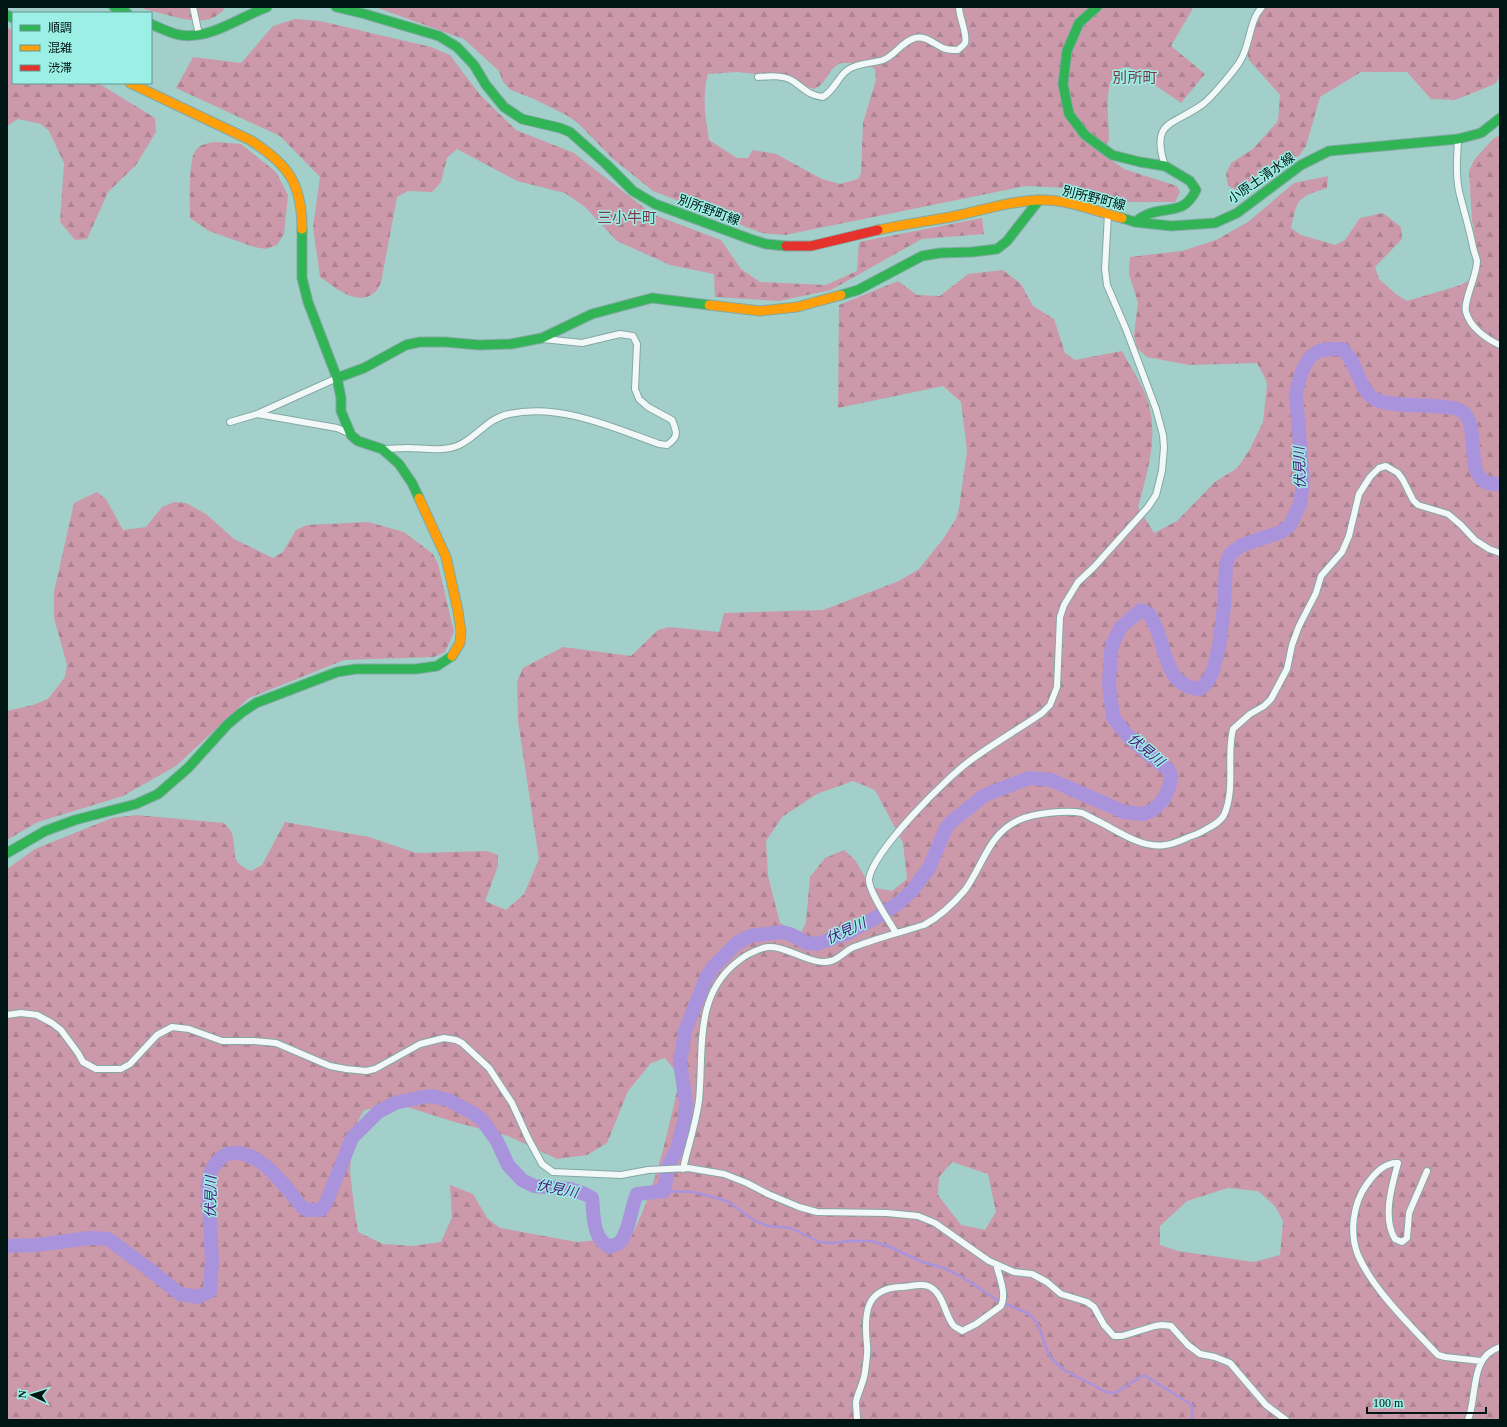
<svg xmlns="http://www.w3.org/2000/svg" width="1507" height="1427" font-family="'Times New Roman','Noto Sans JP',serif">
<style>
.forest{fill:url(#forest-firs);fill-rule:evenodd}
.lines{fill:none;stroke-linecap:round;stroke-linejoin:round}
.stream{stroke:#aa93dd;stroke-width:2.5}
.river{stroke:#aa93dd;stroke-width:14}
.street-casing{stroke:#84a8a4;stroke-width:8}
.fast-casing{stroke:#84a8a4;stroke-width:11}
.slow-casing{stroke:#84a8a4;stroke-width:11}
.jam-casing{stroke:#84a8a4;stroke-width:11}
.street{stroke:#f1f8f7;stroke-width:6}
.fast{stroke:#30b455;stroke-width:9}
.slow{stroke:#ff9f0a;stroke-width:9}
.jam{stroke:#e5322d;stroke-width:9}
.labels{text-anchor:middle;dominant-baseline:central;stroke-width:3;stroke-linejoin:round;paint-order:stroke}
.street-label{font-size:13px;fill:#001614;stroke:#9cefe4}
.water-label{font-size:14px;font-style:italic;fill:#4e1678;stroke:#9cefe4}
.quarter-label{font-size:15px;fill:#7f384b;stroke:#9cefe4}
</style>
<defs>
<pattern id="forest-firs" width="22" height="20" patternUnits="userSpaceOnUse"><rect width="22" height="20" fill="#c9a"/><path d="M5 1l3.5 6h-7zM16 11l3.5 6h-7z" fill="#ad8391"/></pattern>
</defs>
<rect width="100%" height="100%" fill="#a2cfc9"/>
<!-- forest -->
<path class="forest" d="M 141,7 L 223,7 L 224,10 C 218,15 213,19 205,20 C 191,23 162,13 147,10 Z
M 375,7 L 1192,7 L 1192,10 L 1171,46 L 1205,74 L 1181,103 L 1129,67 C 1100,65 1109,121 1109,139 L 1107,145 L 1103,148 L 1104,155 L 1124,169 L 1177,186 L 1180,192 L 1175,202 L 1115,202 L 1070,188 L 1025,186 L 785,235 L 762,233 L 653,191 L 612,158 L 578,123 L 568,116 L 534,99 L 511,90 L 503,82 L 499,71 L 464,39 ZM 841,63 C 853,63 864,63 875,69 L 876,80 L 863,123 L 861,173 L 858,179 L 840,184 L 822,179 L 776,154 L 753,150 L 748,158 L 737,158 L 709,140 C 705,117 702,96 708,74 L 738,72 L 775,76 L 814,89 C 828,83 827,69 841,63 Z
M 1256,7 L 1500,7 L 1500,76 L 1495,84 L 1455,100 L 1431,99 L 1407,72 L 1361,72 L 1320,97 L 1306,146 L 1299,156 L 1265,168 L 1239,191 L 1228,186 L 1226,174 L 1231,163 L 1253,149 L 1278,121 L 1280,95 L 1249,60 L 1246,48 Z
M 295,19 L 320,21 L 431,47 L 450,55 L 480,95 L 516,130 L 574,153 L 652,214 L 721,240 L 741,269 L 760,282 L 826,285 L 857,271 L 859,242 L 982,218 L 984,234 L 922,239 L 831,290 L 779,301 L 715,297 L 714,274 L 670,265 L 617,241 L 585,207 L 565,193 L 517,181 L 457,149 L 447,158 L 441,182 L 432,192 L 408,191 L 397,197 L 381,283 C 379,286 377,291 374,293 C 357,307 333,286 320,277 L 313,227 L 320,177 L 280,136 L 176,88 L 193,57 L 241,63 L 273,26 Z
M 7,27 L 13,31 L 13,83 L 98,83 L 155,118 L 156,132 L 136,165 L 108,192 L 87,239 L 75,240 L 60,222 L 64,163 L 49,131 L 41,124 L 18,119 L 7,126 Z
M 1500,135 L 1500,1420 L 7,1420 L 7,869 L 35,849 L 112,818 L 136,815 L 224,823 C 227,827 231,830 232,834 C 238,853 228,861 251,871 L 262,865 L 285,822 L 369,837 L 416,853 L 487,851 L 498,855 L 498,866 L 485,901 L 506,910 L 524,894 L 539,859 L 518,721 L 517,682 L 523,668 L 563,647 L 631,656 L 658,630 L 669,627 L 719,632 L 724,613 L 823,610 L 899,581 L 919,569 L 943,539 L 956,519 L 959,508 L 967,451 L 961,402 L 943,386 L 838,408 L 839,305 L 898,281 L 917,295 L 940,296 L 968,274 L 1003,270 L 1021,284 L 1033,306 L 1054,319 L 1065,353 L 1075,360 L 1122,351 C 1130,366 1144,387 1148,402 C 1159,435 1147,475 1138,507 L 1154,533 L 1177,521 L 1215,482 L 1234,470 L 1239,466 L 1250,449 L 1263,422 L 1267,385 L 1266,380 L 1257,363 L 1189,365 L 1147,357 L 1137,348 L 1134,335 L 1138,303 L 1129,274 L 1130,257 L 1182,251 L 1216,240 L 1248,222 L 1294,183 L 1328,176 L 1327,188 C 1297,198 1298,197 1291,228 L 1301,235 L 1335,245 L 1345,240 L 1360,218 L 1383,213 L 1401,227 L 1402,239 L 1375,267 L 1379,279 L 1397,295 L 1407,301 L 1461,285 L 1472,278 L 1478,255 L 1472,220 L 1469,171 L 1474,160 L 1493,139 ZM 853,781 L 875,790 L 903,843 L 907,879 L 892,891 L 871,887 L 855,860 L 844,850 L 825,858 L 810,877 L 806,923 L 800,934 L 780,923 L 768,876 L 766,841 L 782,817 L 817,794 ZM 665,1058 L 680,1077 C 668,1132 656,1188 631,1237 L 577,1242 L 500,1228 L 487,1218 L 473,1194 L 450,1185 L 452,1217 L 441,1242 L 413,1246 L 383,1244 L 358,1232 L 354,1206 L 350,1171 L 353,1130 L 364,1110 L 397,1104 L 458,1123 L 508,1136 L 557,1159 L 587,1155 L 607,1143 L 628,1091 L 651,1063 ZM 952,1162 L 988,1174 L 996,1212 L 985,1230 L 961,1225 L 938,1195 L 939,1177 ZM 1228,1188 L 1258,1191 L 1275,1206 L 1283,1221 L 1280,1255 L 1254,1262 L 1178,1251 L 1160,1245 L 1160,1226 L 1187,1201 Z
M 215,142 L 241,144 L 276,172 L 288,195 L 284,234 L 277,245 L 266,249 L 254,247 L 209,231 L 190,218 C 190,204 188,158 196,150 C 201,144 208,143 215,142 Z
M 97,492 L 106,499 L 123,530 L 146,527 L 162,507 L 174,502 L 186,503 L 206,514 L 234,539 L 273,558 L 283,552 L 296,530 L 307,525 L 368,522 L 404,532 L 433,554 L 438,564 L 454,632 L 445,652 L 434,657 L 344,660 L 249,698 L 176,766 L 123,796 L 38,822 L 7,840 L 7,711 L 33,705 L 48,699 L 65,677 L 67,665 L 54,618 L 54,592 L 74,503 Z"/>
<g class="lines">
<!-- stream -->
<path class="stream" d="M 664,1191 L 694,1192 L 709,1196 L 727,1201 L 755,1221 L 768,1226 L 791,1228 L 819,1242 L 832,1243 L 850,1241 L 871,1241 L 888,1246 L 922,1262 L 944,1268 L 962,1277 L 997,1300 L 1029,1314 L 1038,1324 L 1048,1353 L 1054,1361 L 1064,1370 L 1106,1392 L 1115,1393 L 1144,1375 L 1192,1405 L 1192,1420"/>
<!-- river -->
<path class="river" d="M 7,1246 L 37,1245 L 89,1238 L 108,1239 L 150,1270 L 180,1294 L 198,1297 L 210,1291 L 212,1261 L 208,1186 C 209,1173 212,1166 222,1157 C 226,1154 228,1153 233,1153 C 262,1151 286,1188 303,1208 L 308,1210 L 321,1210 L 326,1203 L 352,1138 L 378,1112 L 395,1103 L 422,1097 L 432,1096 L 448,1100 L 473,1113 L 482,1120 L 497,1141 L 508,1165 L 522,1180 L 534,1186 L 570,1189 L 585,1194 L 592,1198 C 594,1215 592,1239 610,1247 C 613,1245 616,1245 619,1243 C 629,1234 631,1207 637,1194 L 664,1191 L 669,1164 L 677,1149 L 685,1118 L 686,1102 L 680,1063 L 685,1031 L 706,978 L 714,966 L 737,943 L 750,936 L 781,932 L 790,934 L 807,943 L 817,944 L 846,934 L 877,917 L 896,905 L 912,891 L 929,868 L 946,828 L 951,822 L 985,795 L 1021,781 L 1030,778 L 1051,780 L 1124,812 L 1143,814 L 1153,810 L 1163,800 L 1169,788 L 1171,776 L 1169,770 L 1149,755 L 1125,733 L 1113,717 L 1109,684 L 1111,651 L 1113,643 L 1121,627 L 1141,610 C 1143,611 1147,613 1149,614 C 1151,616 1152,620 1154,623 C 1167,648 1164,687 1200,689 L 1208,681 L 1213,671 L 1219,646 L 1224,607 L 1226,564 L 1230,554 L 1242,545 L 1281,532 L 1290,525 L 1300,504 L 1303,484 L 1296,394 C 1299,378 1304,358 1319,351 C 1326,348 1335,349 1342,349 C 1358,362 1359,393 1377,400 C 1397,409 1452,402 1463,412 C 1481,428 1464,476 1488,483 C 1491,484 1496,484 1500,484"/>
<defs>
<path id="street" d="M 193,7 L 199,35
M 758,77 C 770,76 783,75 793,81 C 805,89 808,95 823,97 C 833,91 837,80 845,72 C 855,63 870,64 883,60 C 895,56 902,41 915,38 C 925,35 934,44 943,48 C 947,50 953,50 958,50 C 960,48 964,45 965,43 C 968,35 959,17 959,7
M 1458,139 C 1457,159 1455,180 1461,199 C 1465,215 1470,231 1473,247 C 1474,251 1476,257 1477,261 C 1477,276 1463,301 1466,312 C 1470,327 1486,339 1500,345
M 1165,166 C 1150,120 1173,126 1203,104 C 1211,98 1233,72 1239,63 C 1251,46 1248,22 1262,7
M 257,414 L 337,428 L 351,434
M 230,422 L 257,414 L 337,378
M 382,449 C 390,449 399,448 407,448 C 425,448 447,453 463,443 C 479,434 489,418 509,414 C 560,403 612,427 659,444 L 667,445 C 679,437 677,432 672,420 L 648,407 L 639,399 L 635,389 L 637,344 L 633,336 L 620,334 L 582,343 L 543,339
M 896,933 C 890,922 868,891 869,879 C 873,851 947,777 971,760 C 994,743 1019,729 1042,713 L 1050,705 L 1057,687 L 1060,617 L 1064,605 L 1078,582 L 1094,567 L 1148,507 L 1156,495 L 1162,471 L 1164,447 L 1163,435 L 1156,409 L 1126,329 L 1107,285 L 1105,269 L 1108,214
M 7,1015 L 21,1013 L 37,1015 L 52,1023 L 61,1030 L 78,1053 L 83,1062 L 96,1069 L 121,1069 L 130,1064 L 157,1035 L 172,1027 L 189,1029 L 222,1041 L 254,1041 L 276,1043 L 330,1066 L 346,1069 L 366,1071 L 375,1069 L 420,1044 L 444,1038 L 456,1040 L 462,1043 L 489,1068 L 512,1103 L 528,1138 L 542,1164 L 553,1172 L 621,1175 L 648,1170 L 688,1168 L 724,1174 L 747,1183 L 768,1194 L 799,1207 L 817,1212 L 887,1213 L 918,1216 L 935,1223 L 989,1261 L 1014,1272 L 1032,1274 L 1047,1282 L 1061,1294 L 1087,1302 L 1094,1307 L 1104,1325 L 1114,1336 L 1122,1336 L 1155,1326 L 1162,1325 L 1171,1326 L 1188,1345 L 1200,1354 L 1215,1357 L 1230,1363 L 1266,1405 L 1286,1420
M 683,1169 C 688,1146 696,1124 699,1100 C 704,1053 693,996 737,962 C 744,956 754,951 763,948 C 784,942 810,967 831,961 C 839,959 846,950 854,947 C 877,938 901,932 924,925 C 939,917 954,903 965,890 C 984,864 988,834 1019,820 C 1034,813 1066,810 1082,813 C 1087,815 1093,819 1098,821 C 1118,831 1142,849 1165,845 C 1176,844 1187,837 1197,834 C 1205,830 1219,824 1224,815 C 1236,788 1226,756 1233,729 L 1250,714 L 1264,706 L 1271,699 L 1287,669 L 1292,645 L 1299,626 L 1316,593 L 1321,576 L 1342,552 L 1349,536 L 1359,494 L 1370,477 L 1379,468 L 1386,466 L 1398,473 L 1403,480 L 1413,500 L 1418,505 L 1448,514 L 1461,525 L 1475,540 L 1489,549 L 1500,553
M 1427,1171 L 1409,1213 L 1407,1238 L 1402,1242 L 1395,1239 C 1382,1218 1392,1185 1398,1163 C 1385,1162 1374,1174 1367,1184 C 1353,1203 1349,1233 1358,1255 C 1373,1290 1412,1327 1438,1355 L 1445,1357 L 1481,1361
M 857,1420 C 857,1414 856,1407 856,1402 C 858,1392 864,1382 865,1372 C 866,1363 868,1353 867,1345 C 864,1316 864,1288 901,1287 C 909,1287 920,1283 928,1286 C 944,1292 945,1317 954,1326 C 956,1328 960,1329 962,1331 L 976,1324 L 1001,1306 C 1007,1294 999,1276 996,1264
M 1468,1420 C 1478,1394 1469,1357 1500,1347"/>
<path id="fast" d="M 114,7 L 127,13
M 336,7 L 365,14 L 439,36 L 457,47 L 474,65 L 486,85 L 504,107 L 522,119 L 560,128 L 570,132 L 606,164 L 633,191 L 655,204 L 750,239 L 766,244 L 786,246
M 1097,7 L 1079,23 L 1067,51 L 1063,84 L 1069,114 L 1085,135 L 1112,155 L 1140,162 L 1165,166 L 1190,181 L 1196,190 C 1185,213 1172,207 1151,213 C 1145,215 1140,218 1135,222
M 7,15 L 13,18
M 151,24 C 160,28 170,33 180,35 C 210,40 240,17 267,7
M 1122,218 L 1135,222 L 1171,226 L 1215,223 L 1237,213 L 1301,165 L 1329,151 L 1458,139 L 1481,133 L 1500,118
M 302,229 L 302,278 L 308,302 L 337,378 L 341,398 L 341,411 L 351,435 L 358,441 L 382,449 L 399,464 L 412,483 L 419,498
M 841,295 L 858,290 L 922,256 L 940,253 L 972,252 L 997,249 L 1007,241 L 1039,200
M 337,378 L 364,368 L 406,345 L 420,342 L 445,342 L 479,345 L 511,344 L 542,338 L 592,314 L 652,298 L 709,305
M 7,853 L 45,831 L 75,820 L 136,804 L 158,794 L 188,768 L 227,725 L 241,713 L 256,703 L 337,672 L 356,669 L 416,669 L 437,666 L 452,656"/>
<path id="slow" d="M 130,83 L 250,140 C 288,164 302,183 302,229
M 878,230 C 904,224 930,221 955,216 C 983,210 1011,201 1039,200 C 1067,199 1095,211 1122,218
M 709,305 L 760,311 L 797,307 L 841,295
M 419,498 L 446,557 L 458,611 L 461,632 L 460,643 L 452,656"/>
<path id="jam" d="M 786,246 L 811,246 L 878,230"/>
</defs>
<!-- street casing -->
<use href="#street" class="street-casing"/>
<!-- fast casing -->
<use href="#fast" class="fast-casing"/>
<!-- slow casing -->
<use href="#slow" class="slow-casing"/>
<!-- jam casing -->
<use href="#jam" class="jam-casing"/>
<!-- street -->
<use href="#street" class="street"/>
<!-- fast -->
<use href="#fast" class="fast"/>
<!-- slow -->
<use href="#slow" class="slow"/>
<!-- jam -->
<use href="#jam" class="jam"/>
</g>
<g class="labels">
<!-- street labels -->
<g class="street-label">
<text transform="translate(1261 178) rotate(-35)">小原土清水線</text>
<text transform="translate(1094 198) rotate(14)">別所野町線</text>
<text transform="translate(709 210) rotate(20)">別所野町線</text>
</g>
<!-- water labels -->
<g class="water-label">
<text transform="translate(1300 468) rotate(-92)">伏見川</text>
<text transform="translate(1146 750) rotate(40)">伏見川</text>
<text transform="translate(846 931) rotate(-24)">伏見川</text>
<text transform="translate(557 1189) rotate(12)">伏見川</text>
<text transform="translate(211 1197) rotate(-89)">伏見川</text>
</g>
<!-- quarter labels -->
<g class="quarter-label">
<text x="1135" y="78">別所町</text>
<text x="627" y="218">三小牛町</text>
</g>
</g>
<!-- border -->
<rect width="1507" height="1427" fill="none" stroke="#001614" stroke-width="16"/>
<!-- legend -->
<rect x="12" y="12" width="140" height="72" fill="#9cefe4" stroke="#5e9891"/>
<rect x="20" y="25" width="20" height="6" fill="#30b455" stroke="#5e9891"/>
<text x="48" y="32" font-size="12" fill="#001614">順調</text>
<rect x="20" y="45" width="20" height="6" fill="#ff9f0a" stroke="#5e9891"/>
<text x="48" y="52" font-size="12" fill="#001614">混雑</text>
<rect x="20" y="65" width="20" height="6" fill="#e5322d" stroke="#5e9891"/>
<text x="48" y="72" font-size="12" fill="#001614">渋滞</text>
<!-- north arrow -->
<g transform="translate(32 1395) rotate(274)" stroke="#9cefe4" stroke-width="3" paint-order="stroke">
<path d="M0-3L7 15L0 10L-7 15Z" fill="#001614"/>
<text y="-6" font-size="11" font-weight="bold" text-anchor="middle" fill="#001614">N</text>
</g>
<!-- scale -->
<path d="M1367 1407v6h119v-6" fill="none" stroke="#001614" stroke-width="2"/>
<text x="1373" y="1407" font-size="12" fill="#001614" stroke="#9cefe4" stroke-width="3" paint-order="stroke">100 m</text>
</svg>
